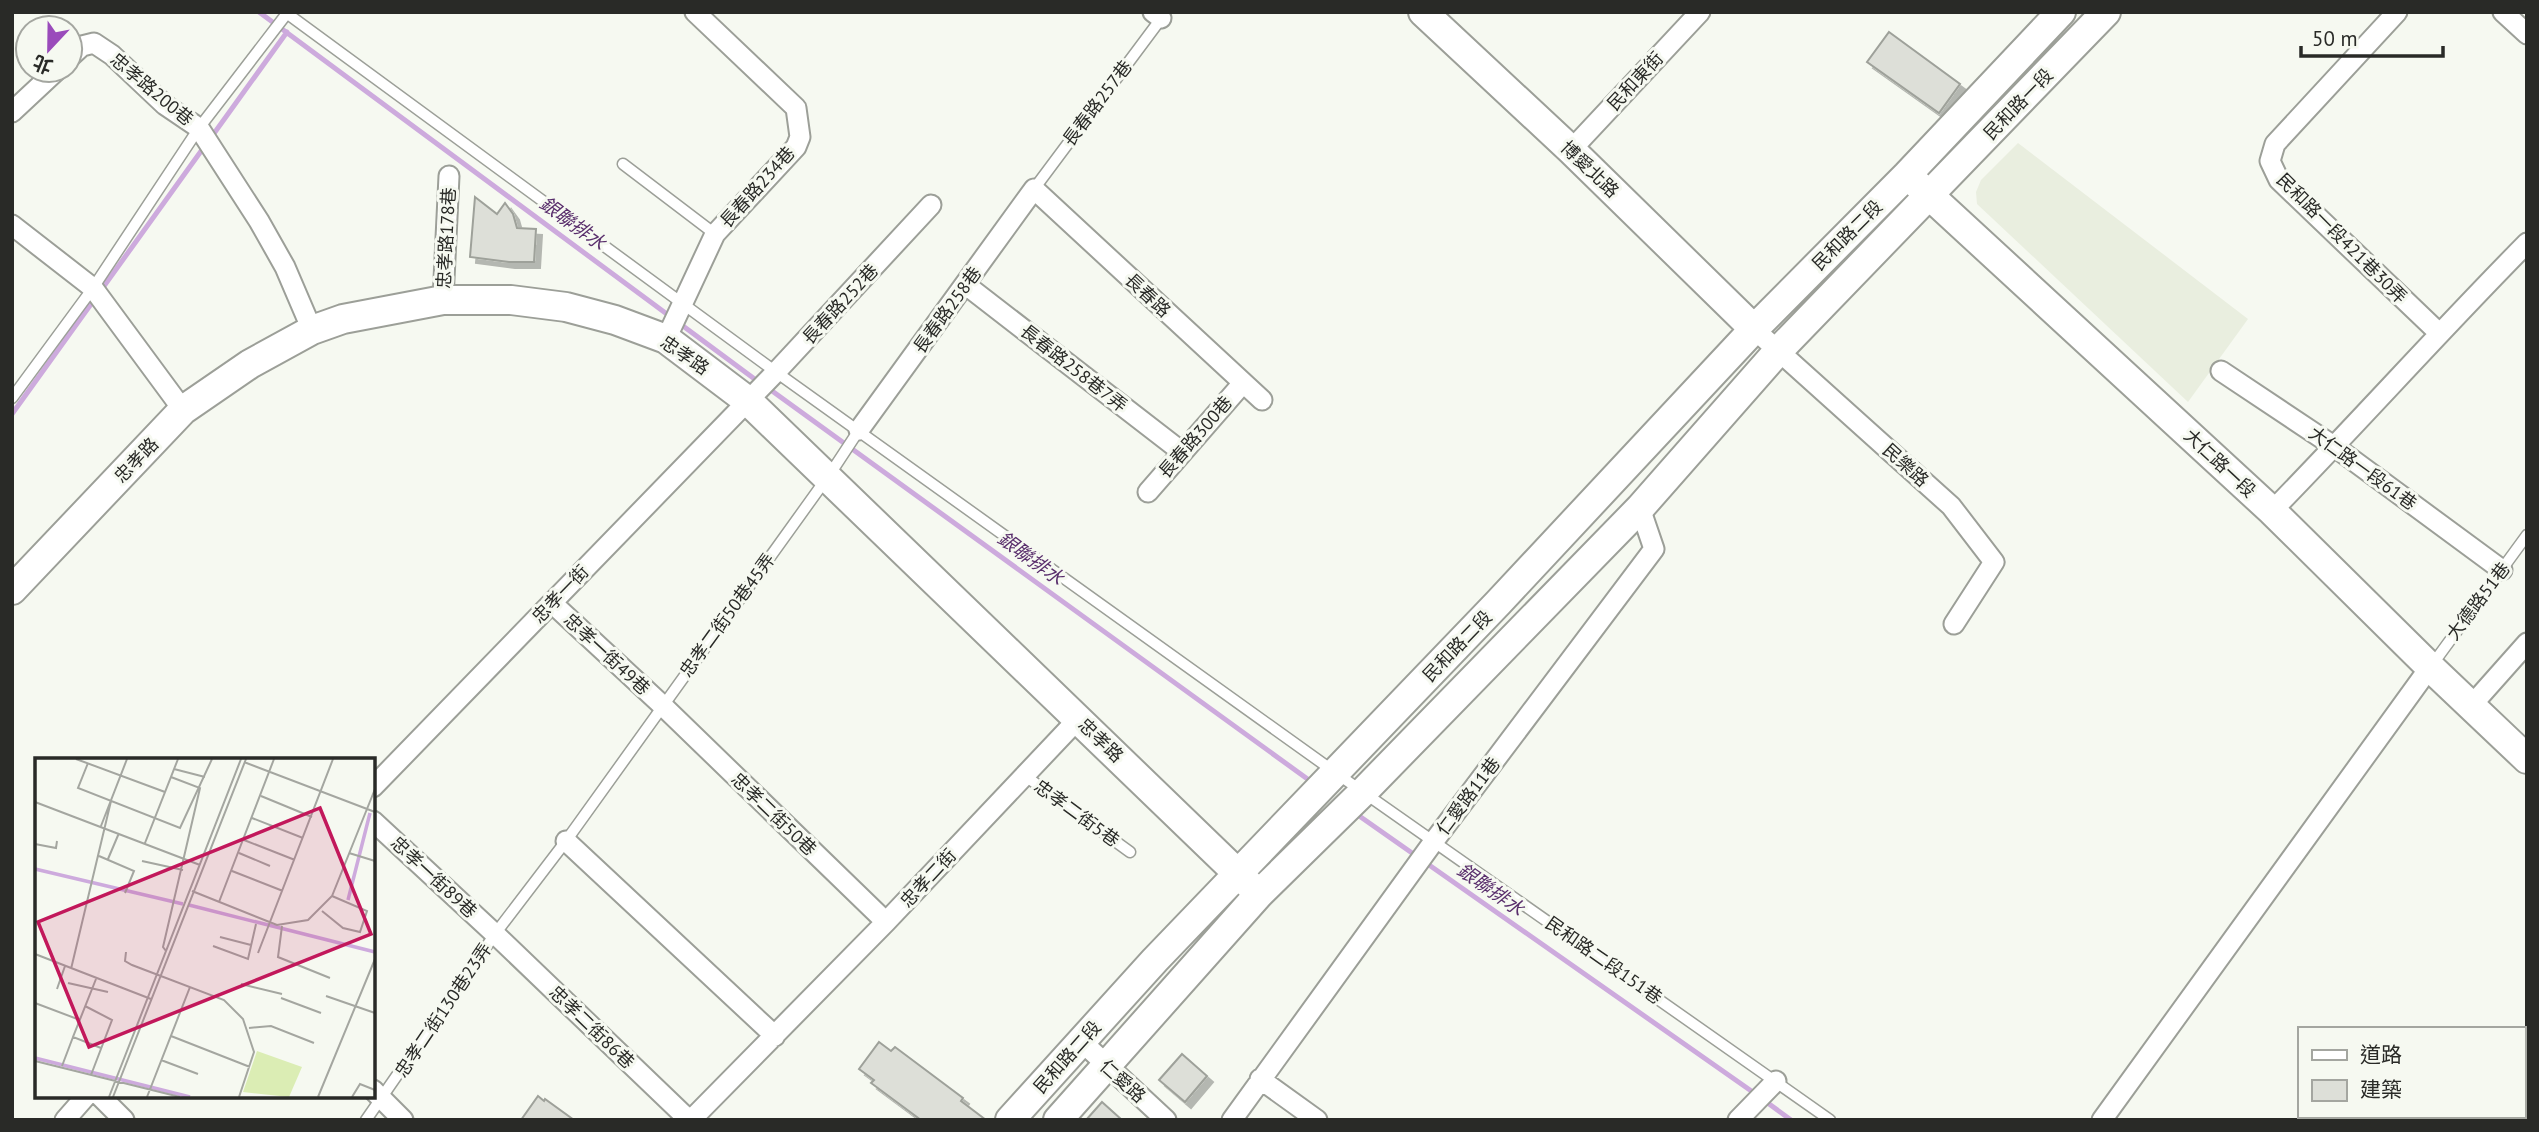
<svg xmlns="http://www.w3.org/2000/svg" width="2539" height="1132" font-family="'PT Sans','Noto Sans TC',sans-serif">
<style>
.built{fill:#e9eedf}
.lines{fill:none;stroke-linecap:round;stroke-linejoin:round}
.stream{stroke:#cdaadd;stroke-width:5}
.building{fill:#dddfd8;stroke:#9ea19a;stroke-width:2;filter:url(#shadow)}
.lane-casing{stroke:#9c9f98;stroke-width:13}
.street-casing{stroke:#9c9f98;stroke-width:23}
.secondary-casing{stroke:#9c9f98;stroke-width:32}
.lane{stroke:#fff;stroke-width:10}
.street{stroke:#fff;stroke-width:19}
.secondary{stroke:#fff;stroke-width:28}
.labels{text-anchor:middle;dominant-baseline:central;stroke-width:6;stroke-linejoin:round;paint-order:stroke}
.street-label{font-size:18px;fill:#292a27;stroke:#f6f9f1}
.water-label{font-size:19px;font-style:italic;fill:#592e6c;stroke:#f6f9f1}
.inset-river{fill:none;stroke:#cdaadd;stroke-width:3.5}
.inset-road{fill:none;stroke:#a4a6a0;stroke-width:2}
.view{fill:#c2185b;fill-opacity:0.15;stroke:#c2185b;stroke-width:3.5}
.inset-edge{fill:none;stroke:#292a27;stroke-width:3.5}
</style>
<defs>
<filter id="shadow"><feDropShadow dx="6" dy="6" stdDeviation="0" flood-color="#0004"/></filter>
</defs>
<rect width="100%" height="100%" fill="#f6f9f1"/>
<!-- built -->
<path class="built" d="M 2018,143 L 2248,319 L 2188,402 L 1977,204 L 1976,192 L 1981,180 Z"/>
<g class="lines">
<!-- stream -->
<path class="stream" d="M 259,12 L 760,383
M 210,139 L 287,32
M 768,388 L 1313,783
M 12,414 L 204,147
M 1355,813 L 1757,1095
M 1765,1101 L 1791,1120"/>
</g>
<!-- building -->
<path class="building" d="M 1889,32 L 1960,84 L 1939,113 L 1867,62 Z
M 475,197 L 497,214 L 505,203 L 513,214 L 517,228 L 536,229 L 534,262 L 509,262 L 470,257 Z
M 879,1042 L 891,1051 L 895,1047 L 963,1098 L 961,1101 L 986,1120 L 921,1120 L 871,1083 L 874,1080 L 859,1069 Z
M 1182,1054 L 1207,1076 L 1185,1102 L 1159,1080 Z
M 538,1096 L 544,1101 L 545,1099 L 574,1120 L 521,1120 Z
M 1102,1102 L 1122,1120 L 1086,1120 Z"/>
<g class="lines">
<defs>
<path id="lane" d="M 285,12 L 776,372 L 1336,773 L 1830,1120
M 623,164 L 715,234
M 1034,189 L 1163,16
M 12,398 L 93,288 L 199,128 L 288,12
M 2432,665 L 2527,535
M 1024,775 L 1130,852
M 366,1120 L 495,934 L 566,841 L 834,468 L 859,430"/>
<path id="street" d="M 1153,12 L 1161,18
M 2397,12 L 2275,144 L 2270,161 L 2279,180 L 2439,333
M 2503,12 L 2527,34
M 70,57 L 82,46 L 94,43 L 112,55 L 165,105 L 199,128 L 259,221 L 285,267 L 312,330
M 12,112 L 57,70
M 1571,150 L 1700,12
M 12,225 L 93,288 L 183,410
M 966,285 L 1182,452
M 443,300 L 449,176
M 1754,329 L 1951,506 L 1994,562 L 1954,624
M 666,339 L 715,234 L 796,147 L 800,137 L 796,108 L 695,12
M 2221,371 L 2335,447 L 2502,570
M 859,430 L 1034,189 L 1262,400
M 1148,492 L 1243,383
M 2272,511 C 2358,423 2440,331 2527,243
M 552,603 L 662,705 L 886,922
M 2471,706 L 2527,643
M 373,787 L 776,372 L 931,205
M 373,821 L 495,934 L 689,1120
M 566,841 L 775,1036
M 1081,1041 L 1166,1120
M 1260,1079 L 1317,1120
M 373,1090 L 403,1120
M 99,1095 L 124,1120
M 65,1120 L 87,1095
M 691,1120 L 886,922 L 1079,718
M 1232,1120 L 1434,841 L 1654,549 L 1640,508
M 1738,1120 L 1776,1081
M 2102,1120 L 2430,667"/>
<path id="secondary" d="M 1423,12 L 1571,150 L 1754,329
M 1917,184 L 2272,511 L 2430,667 L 2527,759
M 12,590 L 183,410 L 250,364 L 312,330 L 343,319 L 443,300 L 511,300 L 566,307 L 615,320 L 666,339 L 748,401 L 1259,894
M 1010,1120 L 1155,960 L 1498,603 L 1754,329 L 1907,175 L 2061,12
M 1058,1120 L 1259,894 L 1365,790 L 1640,508 L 1779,350 L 2106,12"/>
</defs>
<!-- lane casing -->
<use href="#lane" class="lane-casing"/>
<!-- street casing -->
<use href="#street" class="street-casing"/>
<!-- secondary casing -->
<use href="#secondary" class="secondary-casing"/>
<!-- lane -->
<use href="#lane" class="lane"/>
<!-- street -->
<use href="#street" class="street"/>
<!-- secondary -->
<use href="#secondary" class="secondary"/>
</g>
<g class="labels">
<!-- street labels -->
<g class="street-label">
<text transform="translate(1635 81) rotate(-47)">民和東街</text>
<text transform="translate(152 89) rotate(40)">忠孝路200巷</text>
<text transform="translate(1097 103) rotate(-53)">長春路257巷</text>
<text transform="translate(2018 104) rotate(-46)">民和路一段</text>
<text transform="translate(1590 169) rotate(44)">博愛北路</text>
<text transform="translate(757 187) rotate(-48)">長春路234巷</text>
<text transform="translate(1847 235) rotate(-45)">民和路二段</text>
<text transform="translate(446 238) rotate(-87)">忠孝路178巷</text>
<text transform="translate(2342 238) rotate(45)">民和路一段421巷30弄</text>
<text transform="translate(1148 295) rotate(43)">長春路</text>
<text transform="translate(840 304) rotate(-47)">長春路252巷</text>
<text transform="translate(947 310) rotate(-54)">長春路258巷</text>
<text transform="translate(685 355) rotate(34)">忠孝路</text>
<text transform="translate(1074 368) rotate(38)">長春路258巷7弄</text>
<text transform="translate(1195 437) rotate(-49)">長春路300巷</text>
<text transform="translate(136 460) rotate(-46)">忠孝路</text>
<text transform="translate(2220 463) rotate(43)">大仁路一段</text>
<text transform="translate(1906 465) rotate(42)">民樂路</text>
<text transform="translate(2363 468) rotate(36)">大仁路一段61巷</text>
<text transform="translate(560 594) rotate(-46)">忠孝一街</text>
<text transform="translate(2478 601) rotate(-53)">大德路51巷</text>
<text transform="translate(727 615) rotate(-54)">忠孝二街50巷45弄</text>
<text transform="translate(1457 646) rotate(-46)">民和路二段</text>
<text transform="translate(607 654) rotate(43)">忠孝一街49巷</text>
<text transform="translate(1101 740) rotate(44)">忠孝路</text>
<text transform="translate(1468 796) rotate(-53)">仁愛路11巷</text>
<text transform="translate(1077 813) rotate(36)">忠孝二街5巷</text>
<text transform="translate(774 814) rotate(44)">忠孝二街50巷</text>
<text transform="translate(434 877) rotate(43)">忠孝一街89巷</text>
<text transform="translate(928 878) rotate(-47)">忠孝二街</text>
<text transform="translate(1604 960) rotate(35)">民和路二段151巷</text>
<text transform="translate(443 1010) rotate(-56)">忠孝二街130巷23弄</text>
<text transform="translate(592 1027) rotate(44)">忠孝二街86巷</text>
<text transform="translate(1067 1057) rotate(-48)">民和路二段</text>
<text transform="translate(1123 1081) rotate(42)">仁愛路</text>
</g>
<!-- water labels -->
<g class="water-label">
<text transform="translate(573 223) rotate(36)">銀聯排水</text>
<text transform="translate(1031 558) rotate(36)">銀聯排水</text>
<text transform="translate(1491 889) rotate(35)">銀聯排水</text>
</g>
</g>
<!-- overview -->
<g transform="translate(35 758)">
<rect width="340" height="340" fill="#f6f9f1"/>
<path d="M 222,293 L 267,309 L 254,339 L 208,334 Z" fill="#dbedb4"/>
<path class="inset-river" d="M 0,111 L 148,146M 313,142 L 335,55M 154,147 L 340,194M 0,300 L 155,339"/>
<path class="inset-road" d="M 41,1 L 130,34M 209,4 L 340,54M 53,5 L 43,30 L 145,70 L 177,1M 139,11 L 170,19M 226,38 L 277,59M 0,44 L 165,107M 217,60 L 268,80M 66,68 L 92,1M 209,82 L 260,102M 110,85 L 143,1M 0,86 L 21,90 L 22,83M 204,95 L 235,108M 314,95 L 340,103M 64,98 L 99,113 L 90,135M 73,101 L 84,75M 107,103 L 148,112M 197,113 L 248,133M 157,133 L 242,167 L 273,162 L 297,138 L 340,31M 184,144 L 239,1M 287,153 L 308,170 L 325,174 L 332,153 L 297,138M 247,168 L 243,199 L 295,220M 185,179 L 216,187M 178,188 L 213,201 L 221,166M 131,193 L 128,189 L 165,30 L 136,19M 91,194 L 90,203 L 97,207 L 189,242 L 208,261 L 219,294 L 204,339M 223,195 L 298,1M 0,196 L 116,241M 36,211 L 76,43M 61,221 L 38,279 L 66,290M 33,225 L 73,234M 206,226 L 247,236M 22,231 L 30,208M 291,238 L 340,255M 246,240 L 286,255M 0,245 L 45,262M 50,248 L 77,262 L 56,317M 214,270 L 236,268 L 279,285M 136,278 L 215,309M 126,302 L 163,316M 0,303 L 145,339M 27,308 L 38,279M 74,339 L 206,1M 78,339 L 211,1M 112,339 L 155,229M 283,339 L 340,201M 317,339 L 325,326 L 340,332"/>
<path class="view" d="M 285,50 L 336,176 L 54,289 L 3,164 Z"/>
<rect width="340" height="340" class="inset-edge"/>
</g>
<!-- border -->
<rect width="2539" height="1132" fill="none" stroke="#292a27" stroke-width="28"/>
<!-- legend -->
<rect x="2298" y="1027" width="228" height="91" fill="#f6f9f1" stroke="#a4a6a0" stroke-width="2"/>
<rect x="2312" y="1050" width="35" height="10" fill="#ffffff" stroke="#a4a6a0" stroke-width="2"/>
<text x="2360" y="1062" font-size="21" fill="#292a27">道路</text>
<rect x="2312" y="1080" width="35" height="21" fill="#dddfd8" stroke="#a4a6a0" stroke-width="2"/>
<text x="2360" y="1097" font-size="21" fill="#292a27">建築</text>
<!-- north arrow -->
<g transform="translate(49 49) rotate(202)"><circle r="33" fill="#f6f9f1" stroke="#a4a6a0" stroke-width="2"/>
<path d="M0-5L12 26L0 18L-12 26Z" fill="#9a4bbb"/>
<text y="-10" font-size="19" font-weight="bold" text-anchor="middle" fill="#292a27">北</text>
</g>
<!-- scale -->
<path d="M2301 46v10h142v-10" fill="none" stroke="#292a27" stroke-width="3.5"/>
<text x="2312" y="46" font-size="21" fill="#292a27" stroke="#f6f9f1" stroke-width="5" paint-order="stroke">50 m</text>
</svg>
